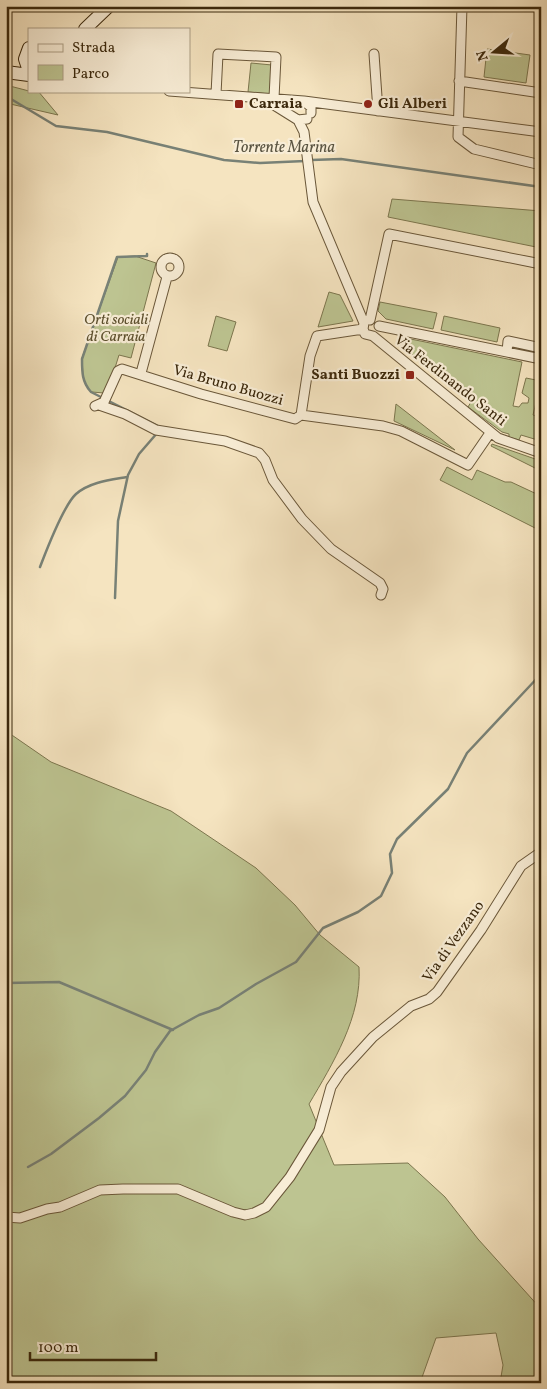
<svg xmlns="http://www.w3.org/2000/svg" width="547" height="1389" font-family="Vollkorn,serif">
<style>
.green{fill:#bdc491;stroke:#7c764e}
.lines{fill:none;stroke-linecap:round;stroke-linejoin:round}
.stream{stroke:#788176;stroke-width:2.5}
.minor-casing{stroke:#6a5739;stroke-width:11}
.secondary-casing{stroke:#3b280c;stroke-width:14}
.minor{stroke:#f8edd6;stroke-width:9}
.secondary{stroke:#f8edd6;stroke-width:12}
.poi-dot{fill:#8f2418;stroke:#f8edd6;stroke-width:2}
.labels{text-anchor:middle;dominant-baseline:central;stroke-width:4.5;stroke-linejoin:round;paint-order:stroke}
.poi-label{font-size:15px;font-weight:bold;fill:#3b280c;stroke:#f8edd6;text-anchor:start}
.park-label{font-size:15px;font-style:italic;fill:#5c4f2d;stroke:#f8edd6}
.street-label{font-size:15px;fill:#3b280c;stroke:#f8edd6}
.water-label{font-size:16px;font-style:italic;fill:#5a5441;stroke:#f8edd6}
</style>
<rect width="100%" height="100%" fill="#f5e4c0"/>
<filter id="stains"><feTurbulence type="fractalNoise" baseFrequency=".004" numOctaves="4"/><feColorMatrix values="0 0 0 0 .2 0 0 0 0 .09 0 0 0 0 .02 0 0 0 .5 -.17"/></filter>
<radialGradient id="worn" r=".72"><stop offset=".6" stop-color="#630" stop-opacity="0"/><stop offset="1" stop-color="#630" stop-opacity=".3"/></radialGradient>
<!-- green -->
<path class="green" d="M 487,49 L 530,55 L 526,83 L 484,77 Z
M 251,63 L 272,65 L 270,94 L 248,92 Z
M 6,85 L 29,91 L 38,91 L 58,115 L 6,103 Z
M 392,199 L 541,211 L 541,248 L 388,217 Z
M 135,256 L 156,263 L 131,358 L 119,355 L 110,384 L 104,393 L 92,392 L 86,386 L 83,376 L 82,358 L 118,257 Z
M 329,292 L 340,295 L 353,321 L 318,327 Z
M 380,302 L 437,313 L 433,329 L 386,319 L 378,311 Z
M 216,316 L 236,322 L 227,351 L 208,346 Z
M 444,316 L 500,328 L 497,342 L 441,330 Z
M 401,337 L 522,362 L 513,406 L 519,407 L 522,403 L 528,403 L 529,398 L 522,393 L 526,378 L 541,381 L 533,415 L 541,417 L 541,441 L 521,435 L 519,440 L 509,437 L 509,434 L 502,432 L 468,407 L 471,402 L 397,342 Z
M 396,404 L 455,450 L 394,421 Z
M 492,444 L 541,461 L 541,471 L 491,446 Z
M 447,467 L 472,480 L 477,470 L 505,482 L 511,482 L 541,496 L 541,531 L 440,480 Z
M 6,731 L 51,762 L 171,811 L 256,868 L 295,905 L 320,935 L 359,967 C 362,1017 333,1063 309,1104 L 334,1165 L 408,1163 L 445,1197 L 478,1239 L 541,1309 L 541,1383 L 500,1383 L 503,1365 L 496,1333 L 436,1338 L 420,1383 L 6,1383 Z"/>
<g class="lines">
<!-- stream -->
<path class="stream" d="M 6,96 L 56,126 L 107,132 L 224,160 L 260,163 L 305,161
M 311,160 L 341,159 L 541,187
M 147,254 L 147,256 L 117,257 L 82,359 C 82,372 82,382 91,392 L 160,427
M 40,567 C 47,549 63,506 76,494 C 90,482 110,480 127,477
M 115,598 L 118,521 L 128,475 L 139,454 L 158,432
M 6,983 L 59,982 L 173,1030
M 28,1167 L 51,1154 L 99,1118 L 125,1096 L 146,1070 L 155,1052 L 170,1031 L 199,1015 L 219,1008 L 256,984 L 296,962 L 323,928 L 358,912 L 381,896 L 392,873 L 390,854 L 397,839 L 448,789 L 467,753 L 541,674"/>
<defs>
<path id="minor" d="M 462,6 L 458,137 L 474,149 L 541,165
M 374,54 L 378,111
M 459,81 L 541,93
M 169,91 L 304,101 L 311,107 L 311,113
M 216,94 L 218,54 L 276,57 L 274,98
M 266,100 L 298,120 L 307,119
M 304,101 L 541,132
M 298,120 L 304,132 L 313,202 L 364,323 L 363,329 L 365,334 L 373,336 L 498,438 L 541,453
M161 267a9 9 0 1 1 18 0a9 9 0 1 1-18 0Z
M 370,320 L 389,234 L 541,264
M 379,326 L 541,359
M 507,352 L 508,341 L 541,348
M 141,373 L 167,277
M 99,405 L 125,414 L 156,430 L 225,441 L 259,453 L 265,460 L 273,480 L 302,519 L 331,549 L 380,583 L 383,589 L 381,595
M 95,406 L 104,402 L 118,371 L 122,369 L 201,394 L 295,419 L 301,415 L 383,426 L 401,431 L 468,465 L 490,433
M 301,415 L 310,356 L 317,336 L 363,329
M 6,1217 L 20,1218 L 47,1209 L 60,1207 L 100,1190 L 123,1189 L 178,1189 L 233,1212 L 245,1215 L 254,1213 L 266,1207 L 290,1177 L 319,1130 L 331,1087 L 341,1072 L 373,1037 L 411,1006 L 429,999 L 437,992 L 481,930 L 521,866 L 541,852"/>
<path id="secondary" d="M 85,29 L 109,6
M 29,48 L 25,59 L 29,71
M 6,72 L 29,75"/>
</defs>
<!-- minor casing -->
<use href="#minor" class="minor-casing"/>
<!-- secondary casing -->
<use href="#secondary" class="secondary-casing"/>
<!-- minor -->
<use href="#minor" class="minor"/>
<!-- secondary -->
<use href="#secondary" class="secondary"/>
</g>
<!-- markers -->
<g class="poi-dot">
<rect x="234" y="99" width="10" height="10" rx="2.5"/>
<circle cx="368" cy="104" r="5"/>
<rect x="405" y="370" width="10" height="10" rx="2.5"/>
</g>
<g class="labels">
<!-- poi labels -->
<g class="poi-label">
<text x="249" y="104">Carraia</text>
<text x="378" y="104">Gli Alberi</text>
<text x="400" y="375" text-anchor="end">Santi Buozzi</text>
</g>
<!-- park labels -->
<g class="park-label">
<text x="116" y="320">Orti sociali<tspan x="116" dy="17">di Carraia</tspan></text>
</g>
<!-- street labels -->
<g class="street-label">
<text transform="translate(450 381) rotate(38)">Via Ferdinando Santi</text>
<text transform="translate(228 386) rotate(16)">Via Bruno Buozzi</text>
<text transform="translate(454 942) rotate(-55)">Via di Vezzano</text>
</g>
<!-- water labels -->
<g class="water-label">
<text x="284" y="148">Torrente Marina</text>
</g>
</g>
<!-- margin -->
<rect width="547" height="1389" fill="none" stroke="#f5e4c0" stroke-width="25"/>
<rect x="8" y="8" width="532" height="1374" fill="none" stroke="#3b280c" stroke-width="2.5"/>
<rect x="12" y="12" width="522" height="1364" fill="none" stroke="#3b280c"/>
<!-- legend -->
<rect x="28" y="28" width="162" height="65" fill="#f8edd6" stroke="#ac9e85"/>
<rect x="38" y="44" width="25" height="8" fill="#f8edd6" stroke="#ac9e85"/>
<text x="72" y="52" font-size="15" fill="#3b280c">Strada</text>
<rect x="38" y="65" width="25" height="15" fill="#bdc491" stroke="#ac9e85"/>
<text x="72" y="78" font-size="15" fill="#3b280c">Parco</text>
<!-- north arrow -->
<g transform="translate(494 52) rotate(252)" stroke="#f8edd6" stroke-width="4" paint-order="stroke">
<path d="M0-4L9 19L0 12L-9 19Z" fill="#3b280c"/>
<text y="-8" font-size="14" font-weight="bold" text-anchor="middle" fill="#3b280c">N</text>
</g>
<!-- scale -->
<path d="M30 1352v8h126v-8" fill="none" stroke="#3b280c" stroke-width="2.5"/>
<text x="38" y="1352" font-size="15" fill="#3b280c" stroke="#f8edd6" stroke-width="4" paint-order="stroke">100 m</text>
<rect width="100%" height="100%" filter="url(#stains)"/>
<rect width="100%" height="100%" fill="url(#worn)"/>
</svg>
